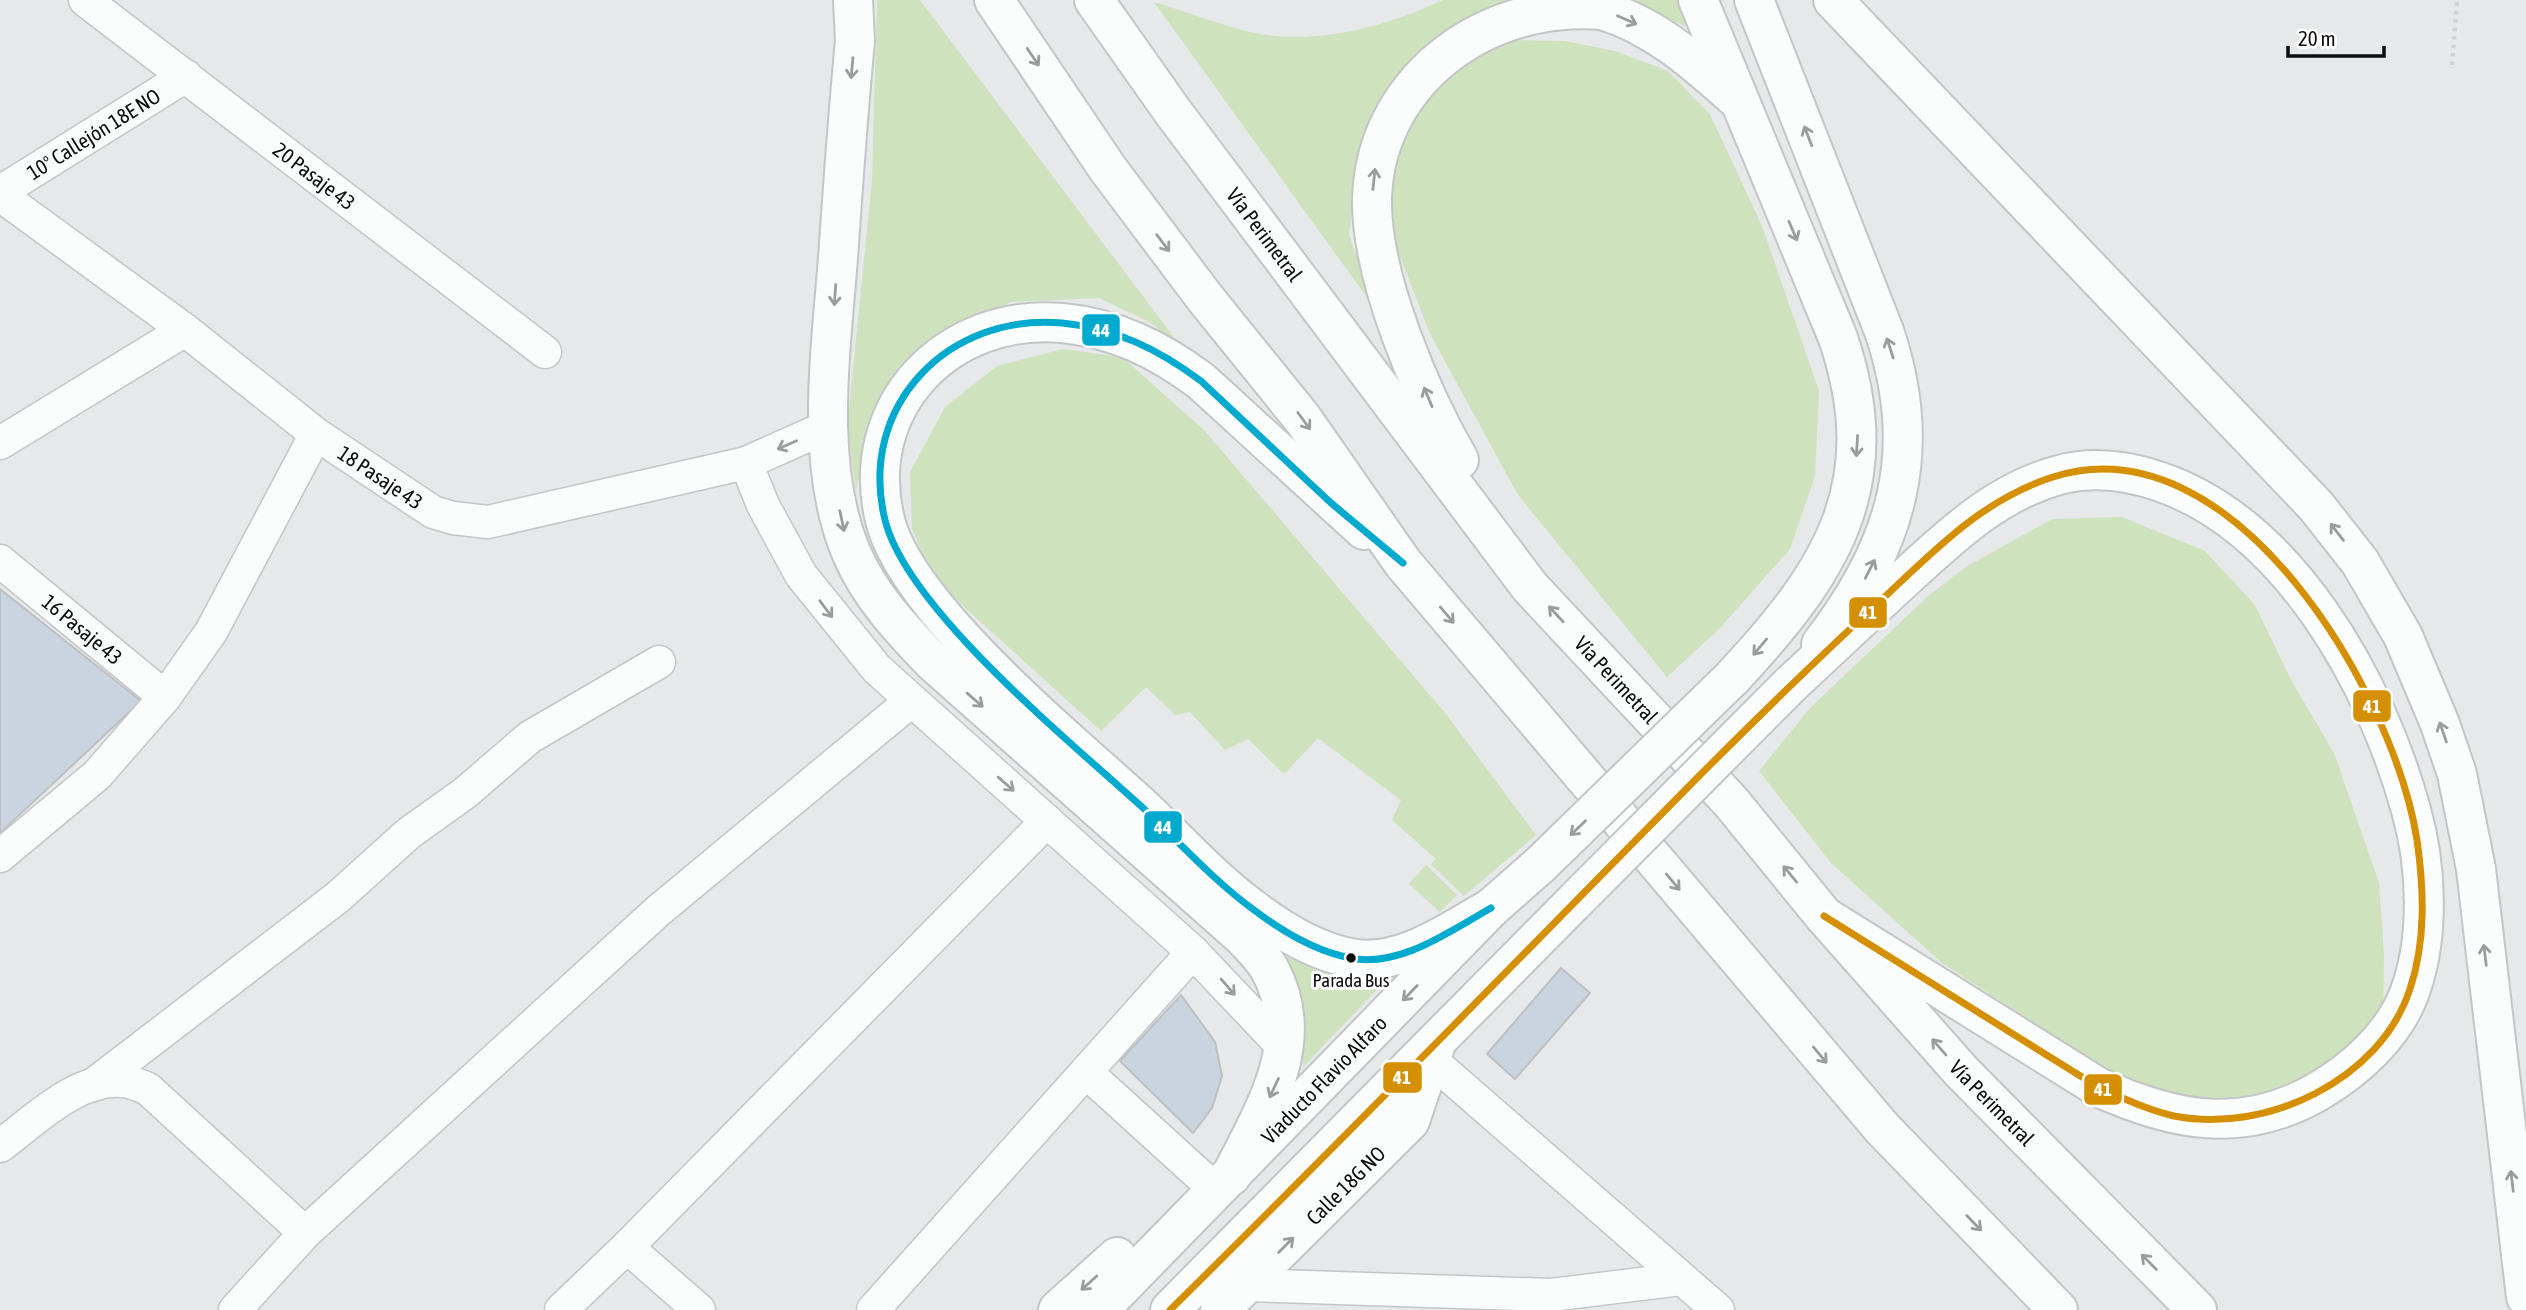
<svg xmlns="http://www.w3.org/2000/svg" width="2526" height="1310" font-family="'Asap Condensed',sans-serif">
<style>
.green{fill:#cfe2be}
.building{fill:#cad4e0;stroke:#bebfc1;stroke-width:2}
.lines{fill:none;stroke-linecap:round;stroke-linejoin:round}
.street-casing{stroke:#c4c5c7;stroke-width:35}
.secondary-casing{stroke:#c4c5c7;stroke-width:42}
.primary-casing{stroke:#c4c5c7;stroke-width:42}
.highway-casing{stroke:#c4c5c7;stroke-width:42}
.path{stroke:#d1d1d1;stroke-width:4.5;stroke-dasharray:3.5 5;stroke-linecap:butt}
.street{stroke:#fbfcfc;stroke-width:32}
.secondary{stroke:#fbfcfc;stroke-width:38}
.primary{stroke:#fbfcfc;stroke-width:38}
.highway{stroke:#fbfcfc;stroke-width:38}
.primary-bridge-casing{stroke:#c4c5c7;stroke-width:42;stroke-linecap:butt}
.primary-bridge{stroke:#fbfcfc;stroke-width:38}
.bus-1-casing{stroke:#fff;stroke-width:12}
.bus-2-casing{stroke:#fff;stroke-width:12}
.bus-1{stroke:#00a9ce;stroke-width:7}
.bus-2{stroke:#d48f02;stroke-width:7}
.oneway{stroke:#9b9c9d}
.bus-dot{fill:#0b0c0e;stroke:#fff;stroke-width:2.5}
.labels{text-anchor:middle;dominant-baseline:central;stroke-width:6;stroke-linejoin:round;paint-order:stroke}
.bus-label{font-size:19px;fill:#0b0c0e;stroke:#fff}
.street-label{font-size:21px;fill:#0b0c0e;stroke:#fff}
.line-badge{stroke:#fff;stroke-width:2.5}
.badge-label{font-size:19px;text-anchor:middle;font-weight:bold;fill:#fff}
</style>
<rect width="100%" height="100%" fill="#e6e8ea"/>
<!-- green -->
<path class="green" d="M 877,0 L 920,0 L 1182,348 L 1151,323 L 1099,298 L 1011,302 L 925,344 L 871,420 L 856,491 L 847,429 L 872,180 Z
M 1443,0 L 1529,0 L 1488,10 L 1428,44 L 1371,114 L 1355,187 L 1349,235 L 1376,310 L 1154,2 C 1185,11 1215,23 1246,31 C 1311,47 1384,28 1443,0 Z
M 1605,0 L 1686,0 L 1701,33 L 1636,4 Z
M 1511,40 L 1565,41 L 1615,51 L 1668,71 L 1710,114 L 1762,226 L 1819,391 L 1815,476 L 1790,549 L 1719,629 L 1667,677 L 1518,495 L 1430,334 L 1394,241 L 1391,186 L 1410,116 L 1456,64 Z
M 1063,349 L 1122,357 L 1205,431 L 1446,714 L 1536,835 L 1464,896 L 1431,864 L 1436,859 L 1392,820 L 1401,800 L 1318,738 L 1284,774 L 1248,739 L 1225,750 L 1190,712 L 1175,715 L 1146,687 L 1101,731 L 932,578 L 912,528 L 910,472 L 945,407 L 997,366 Z
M 2122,517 L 2205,551 L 2255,605 L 2291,680 L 2334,753 L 2379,883 L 2384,955 L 2383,1022 L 2314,1077 L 2242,1102 L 2193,1104 L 2123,1080 L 1942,963 L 1831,863 L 1759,771 L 1810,708 L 1927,597 L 1964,568 L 2052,519 Z
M 1426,865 L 1457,895 L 1440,912 L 1409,884 Z
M 1270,950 L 1325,973 L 1388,978 L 1303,1067 L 1301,1012 Z"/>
<!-- building -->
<path class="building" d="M 0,589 L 141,701 L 0,833 Z
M 1561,968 L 1590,993 L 1515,1079 L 1487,1054 Z
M 1181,995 L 1215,1042 L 1222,1076 L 1212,1108 L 1193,1133 L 1120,1061 Z"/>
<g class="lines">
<defs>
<g id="street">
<path id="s1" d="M 85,0 L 545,352"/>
<path id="s2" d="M 0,192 L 186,76"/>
<path id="s3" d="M 0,195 L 185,330 L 316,434 L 433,512 L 453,518 L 488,522 L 746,463 L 829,426"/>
<path d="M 0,443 L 185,330"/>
<path d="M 746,463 L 763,505 L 801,575 L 877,669 L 1193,952 L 1285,1049"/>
<path id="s4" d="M 0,561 L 165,697"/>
<path d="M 0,856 L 97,775 L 165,697 L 211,632 L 316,434"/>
<path d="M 1431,1060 L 1718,1310"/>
<path d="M 1086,1072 L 1217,1191"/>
<path d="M 93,1085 L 338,897 L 409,833 L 465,793 L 530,737 L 659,662"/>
<path d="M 0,1146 C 34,1121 77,1077 122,1081 C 131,1081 140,1086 148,1089 L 305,1233"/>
<path d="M 627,1247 L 699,1310"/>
<path d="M 1246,1285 L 1551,1295 L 1681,1279"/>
<path d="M 235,1310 L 305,1233 L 658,911 L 911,701"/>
<path d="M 561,1310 L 627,1247 L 1047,821"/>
<path d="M 873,1310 L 1193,952"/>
</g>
<g id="secondary">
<path d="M 1698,0 L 1838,338 C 1888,485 1831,572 1732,678"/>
<path d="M 1754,0 L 1884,331 C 1925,451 1897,546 1821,644"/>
<path id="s5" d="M 1220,1310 L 1410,1121 L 1437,1041"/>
</g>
<g id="primary">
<path d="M 1058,1310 L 1117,1257"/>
<path id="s6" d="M 1099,1310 L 1491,908 L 1541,864"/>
<path d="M 1170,1310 L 1575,901"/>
</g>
<g id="highway">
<path d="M 853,0 L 855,41 C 848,113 843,185 838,258 C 831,350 814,464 851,552 C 869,595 901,629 933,662 L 1243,937 C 1252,947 1264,958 1270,970 C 1309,1042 1263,1111 1231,1176"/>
<path d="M 994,0 L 1108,169 L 1205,298 L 1302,418 L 1403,563 L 1882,1128 L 2058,1310"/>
<path id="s7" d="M 1094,0 L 1173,112 L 1530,587 L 1731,802 L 1824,916 L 1961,1071 L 2197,1310"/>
<path d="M 1833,0 L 2316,506 L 2360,562 L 2403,636 L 2440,724 L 2457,774 L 2476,869 L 2526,1297"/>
<path d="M 1459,460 C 1421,394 1373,281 1372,205 C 1371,87 1479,0 1602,10 C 1656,26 1697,64 1738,100"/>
<path d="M 1364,530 L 1201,381 C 1158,349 1115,328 1062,323 C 948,313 857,406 885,520 C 907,609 1072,743 1142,807 C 1178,841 1214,881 1254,910 C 1283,932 1315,951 1350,958 C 1400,968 1450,931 1491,908"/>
<path d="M 1790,685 C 1825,652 1860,620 1895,587 C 1945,542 1992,493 2059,475 C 2092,466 2125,470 2158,481 C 2289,525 2376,683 2411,810 C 2427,866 2430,939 2409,994 C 2393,1036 2355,1070 2317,1092 C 2242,1135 2173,1121 2098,1087 L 1824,916"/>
</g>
</defs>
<!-- street casing -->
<use href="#street" class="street-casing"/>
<!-- secondary casing -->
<use href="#secondary" class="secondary-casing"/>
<!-- primary casing -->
<use href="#primary" class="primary-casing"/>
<!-- highway casing -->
<use href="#highway" class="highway-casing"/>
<!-- path -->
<path class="path" d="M 2452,65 L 2457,0"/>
<!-- street -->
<use href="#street" class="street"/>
<!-- secondary -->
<use href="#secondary" class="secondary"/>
<!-- primary -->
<use href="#primary" class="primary"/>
<!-- highway -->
<use href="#highway" class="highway"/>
<defs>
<path id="primary-bridge" d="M 1541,864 L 1732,678
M 1575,901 L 1790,685"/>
</defs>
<!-- primary-bridge casing -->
<use href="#primary-bridge" class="primary-bridge-casing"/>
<!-- primary-bridge -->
<use href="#primary-bridge" class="primary-bridge"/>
<defs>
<path id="bus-1" d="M 1403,563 L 1331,503 L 1201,381 C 1158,349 1115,328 1062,323 C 948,313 857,406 885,520 C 907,609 1072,743 1142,807 C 1178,841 1214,881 1254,910 C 1283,932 1315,951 1350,958 C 1400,968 1450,931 1491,908"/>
<path id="bus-2" d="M 1170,1310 C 1349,1134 1524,953 1701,774 C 1758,717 1816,660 1876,605 C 1930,555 1980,500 2053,477 C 2234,419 2394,693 2417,840 C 2424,890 2426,941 2410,989 C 2380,1081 2265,1134 2174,1116 C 2147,1110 2123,1098 2098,1087 L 1824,916"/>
</defs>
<!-- bus-1 casing -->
<use href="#bus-1" class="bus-1-casing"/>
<!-- bus-2 casing -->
<use href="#bus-2" class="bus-2-casing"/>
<!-- bus-1 -->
<use href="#bus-1" class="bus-1"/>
<!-- bus-2 -->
<use href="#bus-2" class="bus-2"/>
</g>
<!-- one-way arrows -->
<defs><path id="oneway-shaft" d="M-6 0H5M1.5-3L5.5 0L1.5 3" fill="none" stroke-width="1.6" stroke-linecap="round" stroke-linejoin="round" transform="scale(1.75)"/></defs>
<g class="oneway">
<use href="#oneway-shaft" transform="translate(1627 20) rotate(24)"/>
<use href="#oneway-shaft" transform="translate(1033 57) rotate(56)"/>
<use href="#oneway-shaft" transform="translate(852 68) rotate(95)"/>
<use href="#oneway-shaft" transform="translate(1808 136) rotate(-111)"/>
<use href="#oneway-shaft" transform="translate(1374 179) rotate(-84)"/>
<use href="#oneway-shaft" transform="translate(1793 231) rotate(67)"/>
<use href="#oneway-shaft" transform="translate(1163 243) rotate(53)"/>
<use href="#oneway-shaft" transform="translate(835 295) rotate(94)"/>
<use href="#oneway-shaft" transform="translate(1890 348) rotate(-108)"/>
<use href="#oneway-shaft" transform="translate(1428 397) rotate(-113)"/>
<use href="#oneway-shaft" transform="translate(1304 421) rotate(54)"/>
<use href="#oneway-shaft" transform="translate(787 445) rotate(156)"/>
<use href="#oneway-shaft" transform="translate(1857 446) rotate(93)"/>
<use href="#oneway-shaft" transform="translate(842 521) rotate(78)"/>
<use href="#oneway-shaft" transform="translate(2337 532) rotate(-128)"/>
<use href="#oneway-shaft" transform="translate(1870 569) rotate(-63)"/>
<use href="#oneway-shaft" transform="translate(826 609) rotate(53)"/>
<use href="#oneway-shaft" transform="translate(1556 614) rotate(-133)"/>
<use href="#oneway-shaft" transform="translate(1447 615) rotate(50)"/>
<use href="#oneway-shaft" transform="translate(1760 647) rotate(130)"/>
<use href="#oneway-shaft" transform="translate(975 700) rotate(41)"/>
<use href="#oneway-shaft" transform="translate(2443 732) rotate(-109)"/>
<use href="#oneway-shaft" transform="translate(1006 784) rotate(41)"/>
<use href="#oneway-shaft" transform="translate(1578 828) rotate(136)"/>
<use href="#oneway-shaft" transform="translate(1790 874) rotate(-130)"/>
<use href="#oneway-shaft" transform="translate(1673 882) rotate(50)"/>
<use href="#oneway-shaft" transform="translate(2485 955) rotate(-97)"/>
<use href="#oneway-shaft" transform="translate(1228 987) rotate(49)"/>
<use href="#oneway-shaft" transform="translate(1410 993) rotate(134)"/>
<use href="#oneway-shaft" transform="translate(1939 1047) rotate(-131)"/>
<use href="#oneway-shaft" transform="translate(1820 1055) rotate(50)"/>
<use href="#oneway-shaft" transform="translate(1274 1088) rotate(115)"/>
<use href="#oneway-shaft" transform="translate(2512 1181) rotate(-97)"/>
<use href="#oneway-shaft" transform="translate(1974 1223) rotate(46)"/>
<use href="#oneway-shaft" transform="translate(1286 1245) rotate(-45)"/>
<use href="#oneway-shaft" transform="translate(2149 1262) rotate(-135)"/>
<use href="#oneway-shaft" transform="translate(1089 1283) rotate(138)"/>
</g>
<!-- markers -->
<circle class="bus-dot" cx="1351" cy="958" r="6"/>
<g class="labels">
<!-- bus labels -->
<g class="bus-label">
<text x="1351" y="980">Parada Bus</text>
</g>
<!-- street labels -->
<g class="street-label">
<text stroke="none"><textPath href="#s2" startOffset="110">10° Callejón 18E NO</textPath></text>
<text stroke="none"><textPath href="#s1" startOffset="289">20 Pasaje 43</textPath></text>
<text stroke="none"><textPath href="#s7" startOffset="290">Vía Perimetral</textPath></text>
<text stroke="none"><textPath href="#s3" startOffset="474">18 Pasaje 43</textPath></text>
<text stroke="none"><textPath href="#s4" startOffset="107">16 Pasaje 43</textPath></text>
<text stroke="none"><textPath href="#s7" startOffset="858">Vía Perimetral</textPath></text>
<text stroke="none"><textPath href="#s6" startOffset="322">Viaducto Flavio Alfaro</textPath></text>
<text stroke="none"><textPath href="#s7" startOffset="1424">Vía Perimetral</textPath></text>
<text stroke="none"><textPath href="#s5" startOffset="177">Calle 18G NO</textPath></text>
</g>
</g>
<g class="line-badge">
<rect x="1081" y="313" width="40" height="34" rx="7" fill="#00a9ce"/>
<rect x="1848" y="596" width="40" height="33" rx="7" fill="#d48f02"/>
<rect x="2352" y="689" width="40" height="34" rx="7" fill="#d48f02"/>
<rect x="1143" y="810" width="40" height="34" rx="7" fill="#00a9ce"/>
<rect x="1382" y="1061" width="41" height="33" rx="7" fill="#d48f02"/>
<rect x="2083" y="1073" width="40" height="33" rx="7" fill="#d48f02"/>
</g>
<g class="badge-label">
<text x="1101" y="337">44</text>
<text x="1868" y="619">41</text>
<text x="2372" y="713">41</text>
<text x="1163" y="834">44</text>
<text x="1402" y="1084">41</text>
<text x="2103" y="1096">41</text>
</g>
<!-- scale -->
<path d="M2288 46v10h96v-10" fill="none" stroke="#0b0c0e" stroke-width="3.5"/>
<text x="2298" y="46" font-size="21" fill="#0b0c0e" stroke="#ffffff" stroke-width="5" paint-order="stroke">20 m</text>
</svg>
